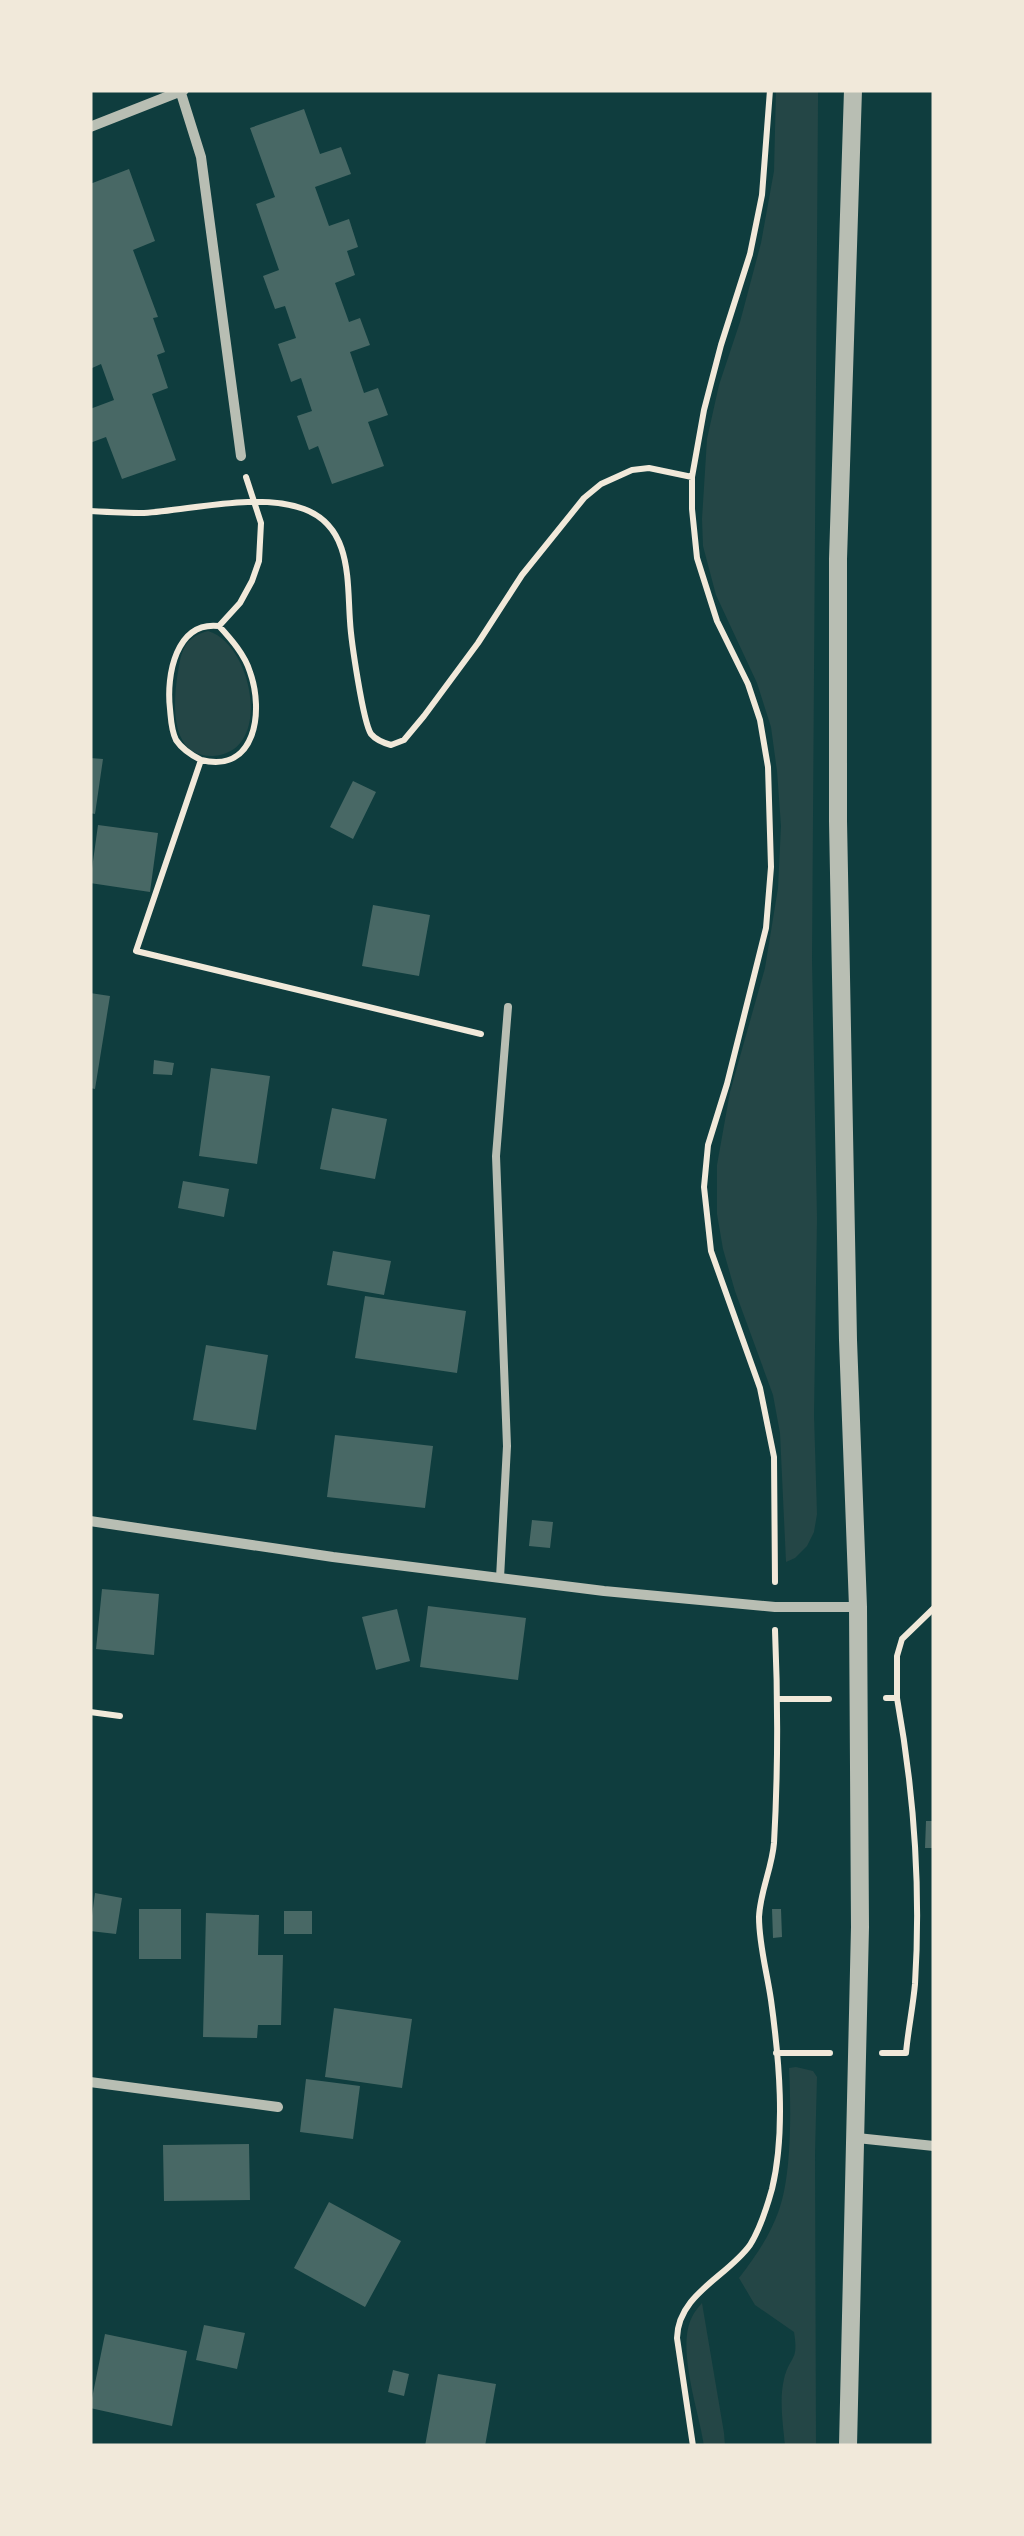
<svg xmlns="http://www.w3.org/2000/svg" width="1024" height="2536" font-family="'Libre Baskerville',serif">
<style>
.green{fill:#244646}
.building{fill:#486865}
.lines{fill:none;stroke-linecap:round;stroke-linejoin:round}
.path{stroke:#f1e9da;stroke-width:6}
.service{stroke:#b8beb3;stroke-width:8}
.minor{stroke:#b8beb3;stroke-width:10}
.tertiary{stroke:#b8beb3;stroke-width:18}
</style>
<rect width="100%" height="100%" fill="#0f3d3e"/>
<!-- green -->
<path class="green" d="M 776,90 L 818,90 L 818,102 L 812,960 L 817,1218 L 814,1415 L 817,1514 L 814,1532 L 807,1546 L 795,1558 L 786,1562 L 780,1433 L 773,1395 L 735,1291 L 723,1249 L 717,1214 L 717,1165 L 730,1092 L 765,968 L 778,888 L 781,826 L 777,771 L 771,727 L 757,683 L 716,595 L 703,546 L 702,519 L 707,439 L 719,385 L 740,322 L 761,243 L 774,171 Z
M 208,631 C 253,644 274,753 213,756 C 171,757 173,708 177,678 C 179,666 180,652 188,642 C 194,636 200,633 208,631 Z
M 796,2067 L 813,2071 L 817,2077 L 815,2153 L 816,2446 L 785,2446 C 783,2424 779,2400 784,2379 C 790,2355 799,2362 794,2332 L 755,2305 L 739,2278 C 755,2257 770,2236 779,2210 C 792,2175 791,2106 789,2068 Z
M 702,2303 L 724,2433 L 725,2446 L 704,2446 C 699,2411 676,2348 692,2317 C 694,2312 698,2308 702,2303 Z"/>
<!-- building -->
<path class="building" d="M 304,109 L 320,154 L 341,147 L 351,174 L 315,187 L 329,226 L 349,219 L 358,247 L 347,251 L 355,275 L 335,283 L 349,322 L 360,318 L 370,345 L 350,352 L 364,393 L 378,388 L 388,415 L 368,422 L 384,466 L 332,484 L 318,446 L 309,450 L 297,416 L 312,411 L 301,378 L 291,382 L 278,344 L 296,338 L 285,306 L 275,309 L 263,276 L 279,270 L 256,204 L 275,197 L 250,128 Z
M 129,169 L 155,241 L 133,250 L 158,317 L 153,318 L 165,352 L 157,355 L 168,388 L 152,394 L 176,460 L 122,479 L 106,437 L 90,443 L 90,409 L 114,400 L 101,364 L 90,369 L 90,184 Z
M 90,758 L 103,759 L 95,814 L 90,813 Z
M 353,781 L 376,792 L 353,839 L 330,827 Z
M 98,825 L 158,833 L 150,892 L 90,883 Z
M 373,905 L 430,915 L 419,976 L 362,966 Z
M 90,993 L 110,996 L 95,1089 L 90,1088 Z
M 154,1060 L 174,1063 L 172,1075 L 153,1074 Z
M 211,1068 L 270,1076 L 257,1164 L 199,1156 Z
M 332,1108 L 387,1119 L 375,1179 L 320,1169 Z
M 183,1181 L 229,1189 L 224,1217 L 178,1208 Z
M 333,1251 L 391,1261 L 384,1295 L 327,1285 Z
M 365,1296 L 466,1311 L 457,1373 L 355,1358 Z
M 206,1345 L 268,1355 L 256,1430 L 193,1420 Z
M 335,1435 L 433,1446 L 425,1508 L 327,1497 Z
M 532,1520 L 553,1522 L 550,1548 L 529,1546 Z
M 102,1589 L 159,1594 L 154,1655 L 96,1649 Z
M 428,1606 L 526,1618 L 518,1680 L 420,1667 Z
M 397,1609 L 410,1661 L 376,1670 L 362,1617 Z
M 926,1821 L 934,1821 L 933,1848 L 925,1848 Z
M 95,1893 L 122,1898 L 116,1934 L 90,1931 Z
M 139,1909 L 181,1909 L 181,1959 L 139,1959 Z
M 772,1909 L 781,1909 L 782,1937 L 773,1938 Z
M 284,1911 L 312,1911 L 312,1934 L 284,1934 Z
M 206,1913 L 259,1915 L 258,1955 L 283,1955 L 281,2025 L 258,2025 L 257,2038 L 203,2037 Z
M 334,2008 L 412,2019 L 402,2088 L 325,2077 Z
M 306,2079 L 360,2086 L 353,2139 L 300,2132 Z
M 249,2144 L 250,2200 L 164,2201 L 163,2145 Z
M 329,2202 L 401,2241 L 365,2307 L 294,2268 Z
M 204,2325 L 245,2333 L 237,2369 L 196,2360 Z
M 105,2334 L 187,2351 L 172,2426 L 90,2408 Z
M 393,2370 L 409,2374 L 404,2396 L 388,2392 Z
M 438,2374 L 496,2384 L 485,2446 L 425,2446 Z"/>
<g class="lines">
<!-- path -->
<path class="path" d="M 770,90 L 762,195 L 750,254 L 721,345 L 704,410 L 692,477 L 692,509 L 697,558 L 717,621 L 748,684 L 760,720 L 768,767 L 771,867 L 766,928 L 727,1084 L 708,1145 L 704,1187 L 711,1251 L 760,1388 L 774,1457 L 775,1582
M 246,477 L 261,523 L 259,561 L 252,581 L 240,603 L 219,626 C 176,621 166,675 170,709 C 171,719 171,730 176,740 C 182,749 191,755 201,760 L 136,951 L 481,1034
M 90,511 C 108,512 126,513 144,513 C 192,510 257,492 304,509 C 352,527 347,580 350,621 C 351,640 363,722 371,734 C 376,740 384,743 391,745 L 404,740 L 424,716 L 478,643 L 522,575 L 584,498 L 601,484 L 632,470 L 649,468 L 692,477
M 201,760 C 256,774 264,711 250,672 C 245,655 231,639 219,626
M 897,1698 L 897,1656 L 902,1639 L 934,1608
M 777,1699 L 829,1699
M 90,1712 L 120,1716
M 776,2053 L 830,2053
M 882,2053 L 906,2053 C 908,2030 913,2007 915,1984 C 921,1888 914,1792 897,1698 L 886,1698
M 693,2446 L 677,2338 C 678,2294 727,2277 750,2245 C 760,2229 767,2207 772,2189 C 786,2131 779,2058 771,2000 C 767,1972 759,1945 759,1917 C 760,1892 772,1868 774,1843 C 778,1772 778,1700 775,1630"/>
<!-- service -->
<path class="service" d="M 500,1578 L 507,1446 L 496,1156 L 508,1007"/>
<!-- minor -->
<path class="minor" d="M 180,90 L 201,157 L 241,456
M 90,127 L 184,90
M 90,1521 L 333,1557 L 604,1591 L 775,1607 L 858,1607
M 90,2082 L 278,2107
M 857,2138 L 934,2146"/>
<!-- tertiary -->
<path class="tertiary" d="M 848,2446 L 860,1927 L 858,1607 L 848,1340 L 838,821 L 838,559 L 853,90"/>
</g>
<!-- border -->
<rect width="1024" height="2536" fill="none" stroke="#f1e9da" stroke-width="185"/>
</svg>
